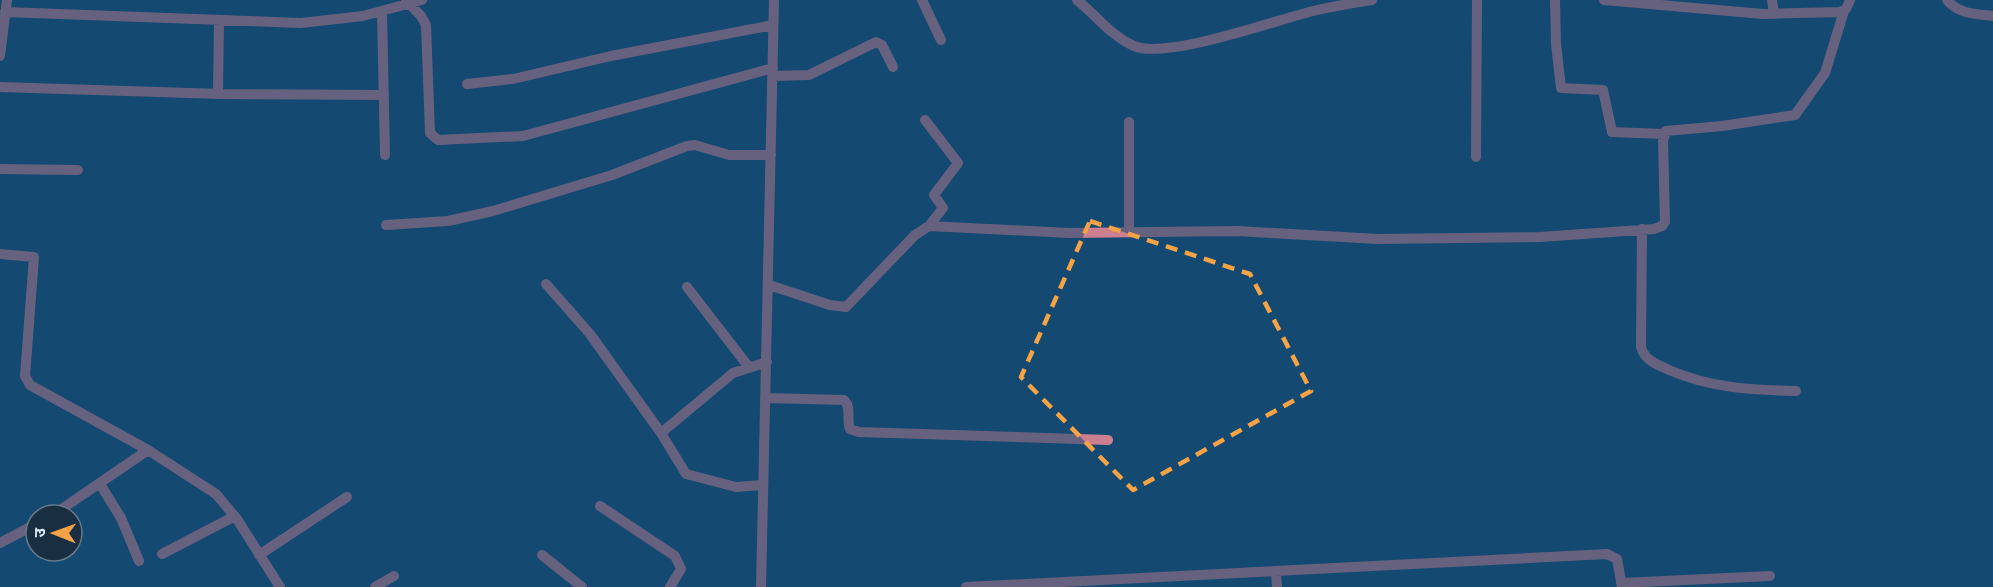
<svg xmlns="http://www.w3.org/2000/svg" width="1993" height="587" font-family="Lora,'Noto Sans Devanagari',serif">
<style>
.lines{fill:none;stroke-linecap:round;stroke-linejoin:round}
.minor{stroke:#cb7f8f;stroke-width:10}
.marked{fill:none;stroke:#f5a345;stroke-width:4.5;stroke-dasharray:12 8;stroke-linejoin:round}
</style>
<rect width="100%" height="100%" fill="#144971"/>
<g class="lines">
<!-- minor -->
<path class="minor" d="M 406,0 L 421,16 L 426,25 L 430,133 L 438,140 L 523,136 L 773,68
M 922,0 L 941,40
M 1077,0 C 1095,14 1112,37 1134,46 C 1168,60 1278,19 1317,10 C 1335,6 1354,3 1372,0
M 1555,0 L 1556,44 L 1561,88 L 1603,90 L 1612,132 L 1664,134
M 1604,0 L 1763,14 L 1840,12 L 1846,9 L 1850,0
M 1772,0 L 1774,14
M 1947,0 C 1958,14 1976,14 1993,16
M 5,12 L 301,23 L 363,16 L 422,0
M 382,12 L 385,155
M 0,56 L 7,0
M 773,76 L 809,75 L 876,42 L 882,45 L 893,67
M 467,84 L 513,79 L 611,56 L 773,25
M 0,87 L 221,94 L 384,95
M 218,94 L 219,21
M 925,120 L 958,163 L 934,195 L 943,208 L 929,226
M 1129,122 L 1129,232
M 1476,157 L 1477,0
M 0,169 L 78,170
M 386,225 L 448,221 L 493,211 L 612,175 L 687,146 L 695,145 L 729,155 L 771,155
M 1642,229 L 1641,347 C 1645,361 1657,364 1669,370 C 1711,388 1751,390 1796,391
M 0,254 L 34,257 L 25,376 L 30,385 L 148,450 L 216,494 L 237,519 L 280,587
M 546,284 L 590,334 L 661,433 L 686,474 L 736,487 L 763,485
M 769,285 L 830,305 L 846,307 L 915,235 L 929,226 L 1069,233 L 1237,231 L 1378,239 L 1540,237 L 1654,229 L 1662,226 L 1665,222 L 1663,141 L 1666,131 L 1722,126 L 1795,115 L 1825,73 L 1844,11
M 687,287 L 748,366
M 766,398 L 844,400 C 852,407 846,420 850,429 L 859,432 L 1108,440
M 661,433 L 733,373 L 767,362
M 100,484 L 121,518 L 139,561
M 600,506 L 675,556 L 681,569 L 670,587
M 53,515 L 148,450
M 0,543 L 36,524
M 162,554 L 235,516
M 259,555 L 347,497
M 542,555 L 582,587
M 1276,572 L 1277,587
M 1621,583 L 1770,576
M 375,587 L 394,576
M 761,587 L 774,0
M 966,587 L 1607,554 L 1617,559 L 1622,587"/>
</g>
<!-- marked area -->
<path d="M0 0H1993V587H0ZM 1090,221 L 1250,274 L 1311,391 L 1133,490 L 1021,377 Z" fill="#144971" fill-opacity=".55" fill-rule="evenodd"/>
<path class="marked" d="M 1090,221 L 1250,274 L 1311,391 L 1133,490 L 1021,377 Z"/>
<!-- north arrow -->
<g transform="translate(54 533) rotate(271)"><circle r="28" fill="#192e41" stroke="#677a8b" stroke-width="1.5"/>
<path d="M0-4.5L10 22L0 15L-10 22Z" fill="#f5a345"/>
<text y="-9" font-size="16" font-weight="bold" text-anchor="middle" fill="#dcecfa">उ</text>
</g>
</svg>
